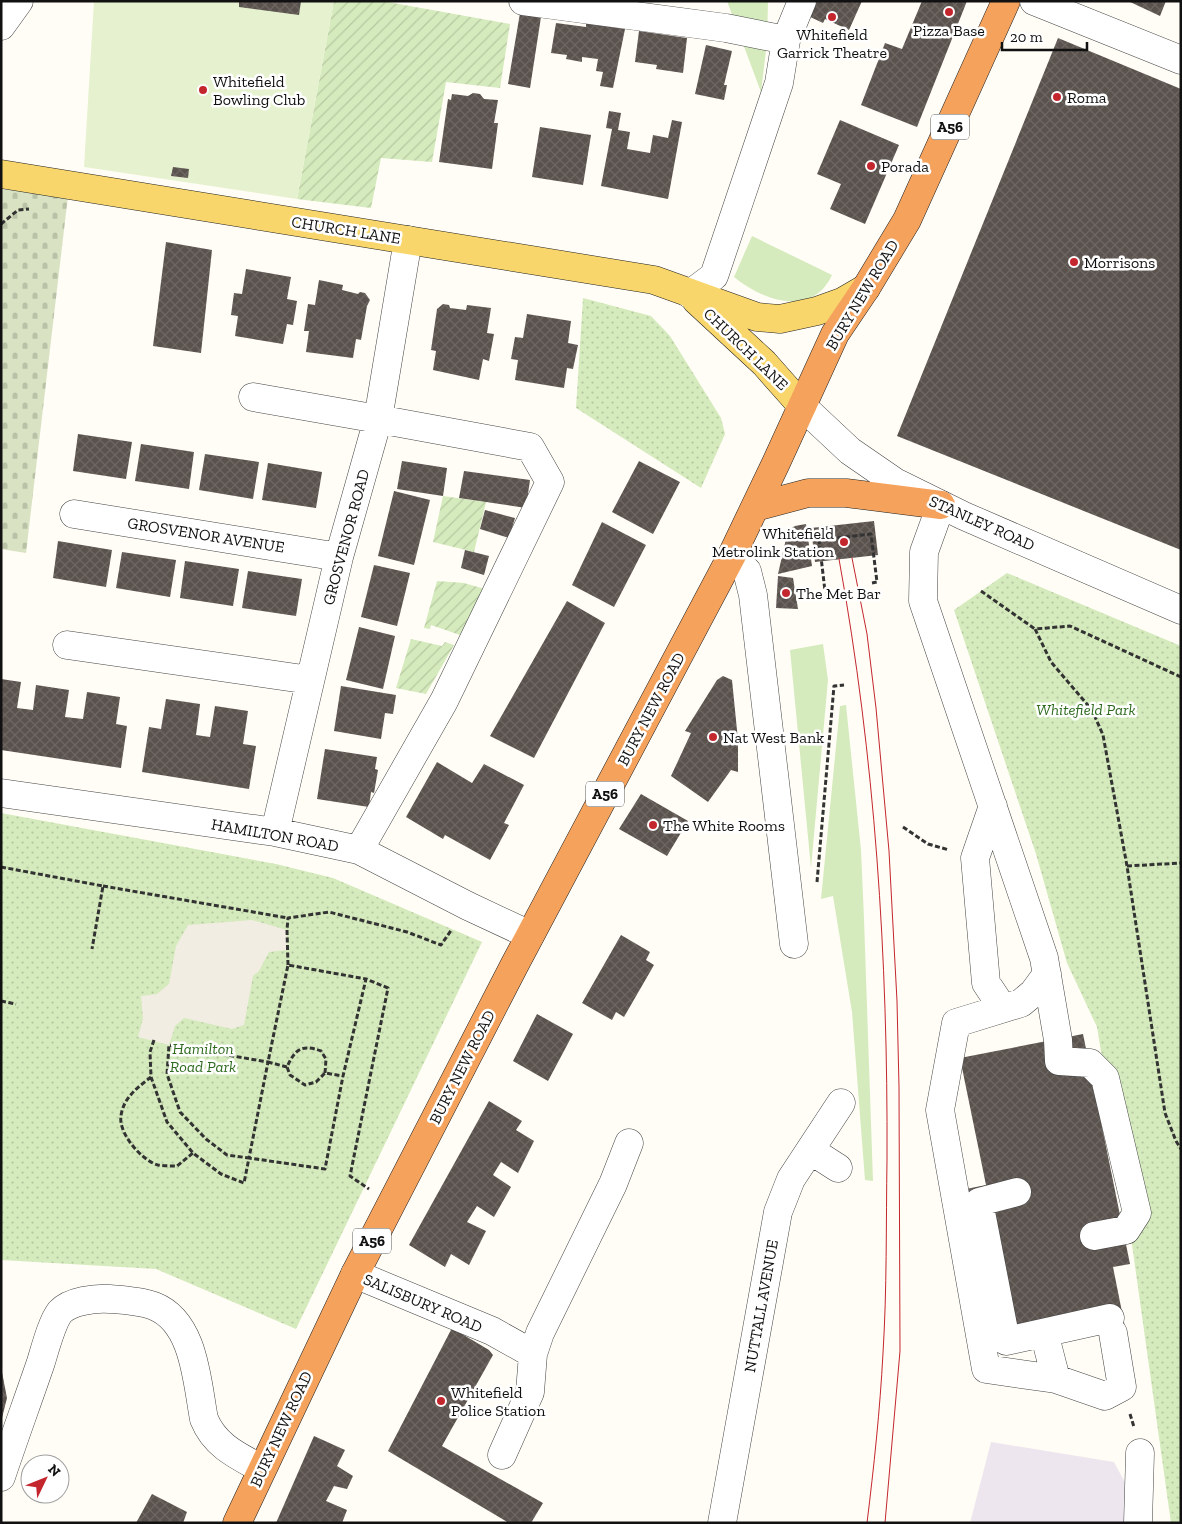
<svg xmlns="http://www.w3.org/2000/svg" width="1182" height="1524" font-family="'Zilla Slab',serif">
<style>
.industrial{fill:#eee6ef}
.grass{fill:#d5ebbd}
.cemetery{fill:url(#cemetery-stones)}
.park{fill:url(#park-dots)}
.garden{fill:url(#garden-furrows)}
.pitch{fill:#e6f2cf}
.plaza{fill:#f1ede2}
.building{fill:url(#building-cross-hatch)}
.lines{fill:none;stroke-linecap:round;stroke-linejoin:round}
.minor-casing{stroke:#444;stroke-width:29}
.major-casing{stroke:#222;stroke-width:29}
.highway-casing{stroke:#222;stroke-width:29}
.path{stroke:#333;stroke-width:3;stroke-dasharray:5 2.5;stroke-linecap:butt}
.minor{stroke:#fff;stroke-width:28}
.major{stroke:#f9d66b;stroke-width:28}
.highway{stroke:#f5a25d;stroke-width:28}
.tram{stroke:#c4262e;stroke-width:1}
.poi-dot{fill:#c4262e;stroke:#fff;stroke-width:2}
.labels{text-anchor:middle;dominant-baseline:central;stroke-width:5;stroke-linejoin:round;paint-order:stroke}
.shield{fill:#fff;stroke:#585858;stroke-width:1}
.shield-label{font-size:15px;font-weight:bold;fill:#111}
.poi-label{font-size:16px;fill:#111;stroke:#fff;text-anchor:start}
.street-label{font-size:16px;fill:#111;stroke:#fff}
.park-label{font-size:16px;font-style:italic;fill:#2f6b1f;stroke:#fff}
</style>
<defs>
<pattern id="cemetery-stones" width="16" height="16" patternUnits="userSpaceOnUse" patternTransform="scale(1.25)"><rect width="16" height="16" fill="#d9e3c4"/><path d="M2 7V4a2 2 0 0 1 4 0v3zM10 15v-3a2 2 0 0 1 4 0v3z" fill="#b9c2a7"/></pattern>
<pattern id="park-dots" width="8" height="8" patternUnits="userSpaceOnUse" patternTransform="scale(1.25)"><rect width="8" height="8" fill="#d5ebbd"/><path d="M2 2h.1M6 6h.1" fill="none" stroke="#b6c8a1" stroke-width="1.8" stroke-linecap="round"/></pattern>
<pattern id="garden-furrows" width="10" height="10" patternUnits="userSpaceOnUse" patternTransform="scale(1.25)"><rect width="10" height="10" fill="#d5ebbd"/><path d="M-1 1l2-2M0 10L10 0M9 11l2-2" fill="none" stroke="#b6c8a1"/></pattern>
<pattern id="building-cross-hatch" width="8" height="8" patternUnits="userSpaceOnUse" patternTransform="scale(1.25)"><rect width="8" height="8" fill="#5a524d"/><path d="M0 0l8 8M0 8l8-8" fill="none" stroke="#6d6662"/></pattern>
</defs>
<rect width="100%" height="100%" fill="#fffdf5"/>
<!-- industrial -->
<path class="industrial" d="M 991,1442 L 1114,1462 L 1147,1523 L 970,1523 Z"/>
<!-- grass -->
<path class="grass" d="M 727,1 L 768,1 L 767,42 L 761,92 Z
M 752,236 L 832,275 C 812,318 763,301 734,277 Z
M 823,644 L 828,680 L 811,868 L 790,650 Z
M 846,705 L 861,850 L 864,919 L 873,1181 L 865,1180 L 852,1012 L 833,896 L 821,899 L 840,706 Z"/>
<!-- cemetery -->
<path class="cemetery" d="M 1,189 L 68,196 L 26,553 L 1,549 Z"/>
<!-- park -->
<path class="park" d="M 583,298 L 651,316 L 670,336 L 721,418 L 725,434 L 701,488 L 576,408 Z
M 1007,573 L 1181,646 L 1181,1523 L 1171,1523 L 1128,1216 L 1097,1027 L 1067,963 L 1036,854 L 954,610 Z
M 1,813 L 276,864 L 333,878 L 482,942 L 296,1329 L 156,1269 L 1,1260 Z"/>
<!-- garden -->
<path class="garden" d="M 334,1 L 382,1 L 510,24 L 500,88 L 446,82 L 432,162 L 381,158 L 371,208 L 297,199 Z
M 443,496 L 486,502 L 474,552 L 433,542 Z
M 437,581 L 464,583 L 485,589 L 460,635 L 431,625 L 430,629 L 424,628 Z
M 411,639 L 442,646 L 445,642 L 454,645 L 426,694 L 396,688 Z"/>
<!-- pitch -->
<path class="pitch" d="M 94,1 L 334,1 L 297,199 L 84,167 Z"/>
<!-- plaza -->
<path class="plaza" d="M 252,920 L 287,930 L 287,950 L 269,952 L 259,971 L 253,976 L 244,1025 L 232,1029 L 184,1018 L 175,1026 L 169,1045 L 138,1037 L 143,1019 L 141,996 L 157,994 L 169,984 L 176,946 L 188,925 Z"/>
<!-- building -->
<path class="building" d="M 239,1 L 301,1 L 299,15 L 239,7 Z
M 812,1 L 862,1 L 849,30 L 825,19 L 823,23 L 806,15 Z
M 922,1 L 967,1 L 917,127 L 861,105 L 885,43 L 902,49 Z
M 1128,1 L 1166,1 L 1160,16 Z
M 520,13 L 541,17 L 530,88 L 508,84 Z
M 586,22 L 625,29 L 613,88 L 600,86 L 603,72 L 596,71 L 598,59 L 582,57 L 582,62 L 566,59 L 567,55 L 551,53 L 556,23 L 586,27 Z
M 639,31 L 687,38 L 683,73 L 656,69 L 657,65 L 635,62 Z
M 1058,38 L 1181,89 L 1181,550 L 897,436 Z
M 706,45 L 732,51 L 724,85 L 727,85 L 724,100 L 695,94 Z
M 473,93 L 480,94 L 484,99 L 498,100 L 494,123 L 498,123 L 492,169 L 439,162 L 448,99 L 451,100 L 452,94 L 468,96 Z
M 609,111 L 621,113 L 618,130 L 630,132 L 627,149 L 650,153 L 653,135 L 668,138 L 672,120 L 682,122 L 668,199 L 601,186 L 612,129 L 606,128 Z
M 840,120 L 899,145 L 865,224 L 830,209 L 841,184 L 817,174 Z
M 540,127 L 591,135 L 583,185 L 532,177 Z
M 173,167 L 189,169 L 188,178 L 171,176 Z
M 166,242 L 212,250 L 201,353 L 153,346 Z
M 246,269 L 291,277 L 287,299 L 297,301 L 293,325 L 287,324 L 283,344 L 235,336 L 238,316 L 231,315 L 234,293 L 242,294 Z
M 319,280 L 343,285 L 342,290 L 358,294 L 360,292 L 365,293 L 370,300 L 367,306 L 361,340 L 356,339 L 353,358 L 306,352 L 309,331 L 304,331 L 308,304 L 315,305 Z
M 443,304 L 449,305 L 450,308 L 466,310 L 467,305 L 491,308 L 487,333 L 494,334 L 489,361 L 483,359 L 479,380 L 433,370 L 436,351 L 431,350 L 437,309 Z
M 527,314 L 571,321 L 568,343 L 578,345 L 573,369 L 567,368 L 564,388 L 515,380 L 518,360 L 511,359 L 515,337 L 523,338 Z
M 78,434 L 132,442 L 126,479 L 73,471 Z
M 141,444 L 194,452 L 189,489 L 135,481 Z
M 205,454 L 259,462 L 253,499 L 199,490 Z
M 402,461 L 447,468 L 443,496 L 397,489 Z
M 639,461 L 680,482 L 653,534 L 612,512 Z
M 268,463 L 322,472 L 316,508 L 262,500 Z
M 464,471 L 530,480 L 526,508 L 459,498 Z
M 394,491 L 430,500 L 414,565 L 378,556 Z
M 485,510 L 515,518 L 509,538 L 480,529 Z
M 874,521 L 878,555 L 815,562 L 811,528 Z
M 602,522 L 646,545 L 614,607 L 572,585 Z
M 806,524 L 812,566 L 778,574 L 788,530 L 795,526 Z
M 58,541 L 112,550 L 106,587 L 53,578 Z
M 465,550 L 489,556 L 484,575 L 461,568 Z
M 122,552 L 176,560 L 170,597 L 116,588 Z
M 185,561 L 239,569 L 233,606 L 180,598 Z
M 374,565 L 410,573 L 397,626 L 361,617 Z
M 248,571 L 302,579 L 296,616 L 242,608 Z
M 778,576 L 793,578 L 798,609 L 776,608 Z
M 567,601 L 605,623 L 534,758 L 490,736 Z
M 359,627 L 395,636 L 383,689 L 346,680 Z
M 723,676 L 732,680 L 738,740 L 738,772 L 731,770 L 708,802 L 671,776 L 691,733 L 685,731 L 717,680 Z
M 1,679 L 21,682 L 17,708 L 33,710 L 36,685 L 69,690 L 65,717 L 83,719 L 87,692 L 120,697 L 116,724 L 127,726 L 121,768 L 1,750 Z
M 341,686 L 396,695 L 393,714 L 385,713 L 381,739 L 334,731 Z
M 166,699 L 200,704 L 196,735 L 210,737 L 215,706 L 248,711 L 243,744 L 256,746 L 249,789 L 142,772 L 149,727 L 161,729 Z
M 325,749 L 377,757 L 375,769 L 378,770 L 374,793 L 371,792 L 369,807 L 317,799 Z
M 437,762 L 472,783 L 484,764 L 524,785 L 504,823 L 509,825 L 490,860 L 445,835 L 443,839 L 406,817 Z
M 641,794 L 688,821 L 667,856 L 619,829 Z
M 621,935 L 650,952 L 646,960 L 654,965 L 624,1017 L 616,1012 L 612,1020 L 582,1003 Z
M 537,1014 L 573,1034 L 548,1081 L 513,1061 Z
M 1083,1034 L 1130,1264 L 1113,1267 L 1125,1327 L 1000,1352 L 966,1189 L 986,1185 L 960,1058 Z
M 489,1101 L 522,1121 L 516,1130 L 534,1141 L 518,1173 L 501,1162 L 493,1175 L 511,1187 L 494,1217 L 477,1206 L 467,1222 L 486,1231 L 469,1265 L 451,1254 L 445,1267 L 409,1245 Z
M 452,1328 L 489,1350 L 493,1355 L 442,1446 L 543,1503 L 531,1523 L 509,1523 L 388,1451 Z
M 1,1367 L 7,1398 L 2,1418 L 1,1417 Z
M 314,1436 L 345,1450 L 337,1466 L 353,1476 L 347,1489 L 334,1486 L 326,1501 L 347,1510 L 342,1523 L 276,1523 Z
M 152,1494 L 187,1512 L 183,1523 L 136,1523 Z"/>
<g class="lines">
<defs>
<path id="minor" d="M 523,1 L 726,28 L 786,40
M 1034,1 L 1181,60
M 1,26 L 19,1
M 690,294 L 714,276 L 779,83 L 786,40 L 802,1
M 253,397 L 378,419 L 530,447 L 550,482 L 444,701 L 359,850
M 802,406 L 850,451 L 895,482 L 964,516 L 1181,610
M 941,505 L 924,552 L 923,601 L 1044,958 L 1058,1040 L 1059,1061 L 1090,1063 L 1105,1078 L 1137,1213 L 1126,1230 L 1094,1236
M 74,514 L 339,557
M 731,557 L 747,571 L 753,595 L 794,944
M 67,645 L 310,680
M 1,793 L 275,832 L 359,850 L 468,906 L 530,935
M 993,806 L 975,858 L 986,983 L 1002,1007
M 275,832 L 339,557 L 378,419 L 408,240
M 1047,974 L 1033,993 L 1021,1003 L 956,1023 L 940,1110 L 986,1369 L 1056,1379 L 1047,1344
M 810,1150 L 838,1168
M 1017,1192 L 979,1202 L 1006,1341 L 1110,1318
M 355,1274 L 492,1331 L 533,1354
M 1056,1379 L 1105,1396 L 1122,1387 L 1113,1333
M 502,1455 L 530,1392 L 533,1354 L 540,1333 L 613,1184 L 629,1143
M 1,1477 C 14,1438 28,1400 41,1362 C 45,1349 52,1322 60,1312 C 70,1301 95,1298 110,1299 C 124,1300 141,1301 154,1306 C 195,1322 197,1383 204,1419 C 215,1446 238,1456 262,1469
M 722,1523 L 778,1212 L 791,1179 L 841,1103
M 1138,1523 L 1140,1453"/>
<path id="major" d="M 1,174 L 654,280 L 757,317 L 780,319 L 817,311 L 842,302 L 866,288
M 696,300 L 764,363 L 802,406"/>
<path id="highway" d="M 755,507 L 808,493 L 846,493 L 941,505
M 237,1523 L 355,1274 L 515,964 L 731,557 L 776,463 L 835,334 L 866,288 L 907,220 L 1006,1"/>
</defs>
<!-- minor casing -->
<use href="#minor" class="minor-casing"/>
<!-- major casing -->
<use href="#major" class="major-casing"/>
<!-- highway casing -->
<use href="#highway" class="highway-casing"/>
<!-- path -->
<path class="path" d="M 1,224 L 18,210 L 29,209
M 830,590 L 825,591 L 819,540 L 871,534 L 877,582 L 872,583
M 981,591 L 1035,629
M 1181,677 L 1070,626 L 1035,629 L 1051,662 L 1092,710 L 1103,735 L 1127,866 L 1165,1113 L 1176,1141 L 1181,1149
M 903,827 L 928,844 L 949,850
M 1127,866 L 1181,863
M 1,867 L 103,886 L 92,949
M 817,882 L 834,686 L 844,685
M 103,886 L 288,918
M 288,965 L 287,930 L 288,918 L 329,912 L 407,932 L 441,945 L 452,929
M 1,1001 L 16,1004
M 154,1040 L 150,1052 L 151,1077 L 167,1122 L 193,1153 L 221,1174 L 244,1183 L 249,1158 L 227,1155 L 206,1139 L 180,1112 L 167,1074 L 169,1045 L 268,1062 L 249,1158 L 325,1169 L 343,1076 L 366,979 L 388,988 L 350,1176 L 369,1189
M 287,1067 L 268,1062 L 288,965 L 366,979
M 325,1073 L 326,1059 L 321,1051 C 302,1044 295,1049 287,1067 L 290,1075 L 305,1085 L 316,1082 L 325,1073 L 343,1076
M 151,1077 C 138,1087 123,1098 121,1116 C 118,1133 142,1161 158,1165 C 164,1166 171,1166 177,1166 L 193,1153
M 1130,1414 L 1134,1427"/>
<!-- minor -->
<use href="#minor" class="minor"/>
<!-- major -->
<use href="#major" class="major"/>
<!-- highway -->
<use href="#highway" class="highway"/>
<!-- tram -->
<path class="tram" d="M 852,558 L 867,634 L 876,708 L 889,851 L 897,1001 L 899,1087 L 900,1351 L 885,1523
M 839,559 C 875,757 888,958 887,1159 C 886,1224 887,1289 883,1353 C 880,1410 874,1466 867,1523"/>
</g>
<!-- markers -->
<g class="poi-dot">
<circle cx="949" cy="12" r="5"/>
<circle cx="832" cy="17" r="5"/>
<circle cx="203" cy="90" r="5"/>
<circle cx="1057" cy="97" r="5"/>
<circle cx="871" cy="166" r="5"/>
<circle cx="1074" cy="262" r="5"/>
<circle cx="844" cy="542" r="5"/>
<circle cx="786" cy="593" r="5"/>
<circle cx="713" cy="737" r="5"/>
<circle cx="653" cy="825" r="5"/>
<circle cx="441" cy="1401" r="5"/>
</g>
<g class="labels">
<!-- shield labels -->
<g class="shield">
<rect x="931" y="114.5" width="38" height="25" rx="4"/>
<rect x="586" y="781.5" width="38" height="25" rx="4"/>
<rect x="353" y="1228.5" width="38" height="25" rx="4"/>
</g>
<g class="shield-label">
<text x="950" y="127">A56</text>
<text x="605" y="794">A56</text>
<text x="372" y="1241">A56</text>
</g>
<!-- poi labels -->
<g class="poi-label">
<text x="949" y="30" text-anchor="middle">Pizza Base</text>
<text x="832" y="34" text-anchor="middle">Whitefield<tspan x="832" dy="18">Garrick Theatre</tspan></text>
<text x="213" y="81">Whitefield<tspan x="213" dy="18">Bowling Club</tspan></text>
<text x="1067" y="97">Roma</text>
<text x="881" y="166">Porada</text>
<text x="1084" y="262">Morrisons</text>
<text x="834" y="533" text-anchor="end">Whitefield<tspan x="834" dy="18">Metrolink Station</tspan></text>
<text x="796" y="593">The Met Bar</text>
<text x="723" y="737">Nat West Bank</text>
<text x="663" y="825">The White Rooms</text>
<text x="451" y="1392">Whitefield<tspan x="451" dy="18">Police Station</tspan></text>
</g>
<!-- street labels -->
<g class="street-label">
<text transform="translate(346 230) rotate(9)">CHURCH LANE</text>
<text transform="translate(862 295) rotate(-59)">BURY NEW ROAD</text>
<text transform="translate(746 349) rotate(44)">CHURCH LANE</text>
<text transform="translate(982 523) rotate(24)">STANLEY ROAD</text>
<text transform="translate(206 535) rotate(9)">GROSVENOR AVENUE</text>
<text transform="translate(346 537) rotate(-75)">GROSVENOR ROAD</text>
<text transform="translate(651 709) rotate(-62)">BURY NEW ROAD</text>
<text transform="translate(275 835) rotate(10)">HAMILTON ROAD</text>
<text transform="translate(462 1067) rotate(-63)">BURY NEW ROAD</text>
<text transform="translate(423 1303) rotate(23)">SALISBURY ROAD</text>
<text transform="translate(761 1306) rotate(-80)">NUTTALL AVENUE</text>
<text transform="translate(281 1429) rotate(-65)">BURY NEW ROAD</text>
</g>
<!-- park labels -->
<g class="park-label">
<text x="1086" y="709">Whitefield Park</text>
<text x="203" y="1048">Hamilton<tspan x="203" dy="18">Road Park</tspan></text>
</g>
</g>
<!-- border -->
<rect width="1182" height="1524" fill="none" stroke="#111111" stroke-width="5"/>
<!-- north arrow -->
<g transform="translate(45 1479) rotate(47)"><circle r="24" fill="#ffffff" stroke="#a0a0a0"/>
<path d="M0-4L9 19L0 12L-9 19Z" fill="#c4262e"/>
<text y="-8" font-size="14" font-weight="bold" text-anchor="middle" fill="#111111">N</text>
</g>
<!-- scale -->
<path d="M1002 42v8h85v-8" fill="none" stroke="#111111" stroke-width="2.5"/>
<text x="1010" y="42" font-size="15" fill="#111111" stroke="#ffffff" stroke-width="4" paint-order="stroke">20 m</text>
</svg>
